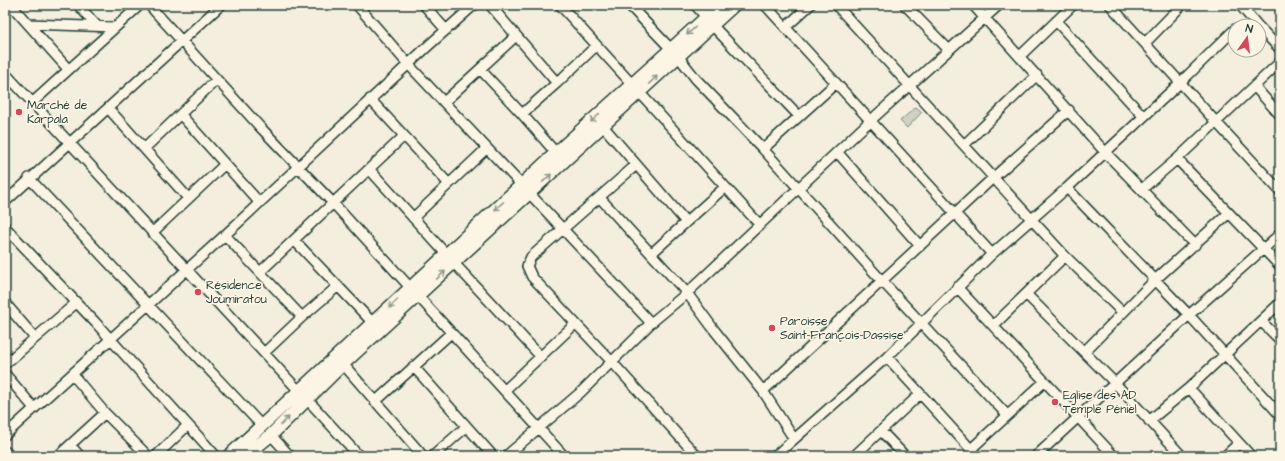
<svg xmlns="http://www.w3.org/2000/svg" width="1285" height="461" font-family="'Architects Daughter',sans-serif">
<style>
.park{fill:#d0d1c2;stroke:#78877b}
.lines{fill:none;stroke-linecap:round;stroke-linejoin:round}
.minor-casing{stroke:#1f3d34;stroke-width:12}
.major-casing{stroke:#1f3d34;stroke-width:15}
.minor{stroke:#fcf5e5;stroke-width:9}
.major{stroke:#fcf5e5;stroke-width:12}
.oneway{stroke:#8e998c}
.poi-dot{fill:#d1495b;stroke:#fcf5e5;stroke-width:1.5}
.labels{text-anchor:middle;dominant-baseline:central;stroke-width:3.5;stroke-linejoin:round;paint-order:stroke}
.poi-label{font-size:12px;fill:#1f3d34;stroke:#fcf5e5;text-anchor:start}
</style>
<rect width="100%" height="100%" fill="#f3eede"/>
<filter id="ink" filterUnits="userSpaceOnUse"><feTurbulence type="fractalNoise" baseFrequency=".025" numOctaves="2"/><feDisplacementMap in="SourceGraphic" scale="8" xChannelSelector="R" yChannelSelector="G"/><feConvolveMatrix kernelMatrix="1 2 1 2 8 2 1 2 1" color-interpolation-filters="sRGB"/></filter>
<g filter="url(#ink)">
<!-- park -->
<path class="park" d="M 916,107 L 922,112 L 907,128 L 900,121 Z"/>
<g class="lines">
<defs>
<path id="minor" d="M 11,5 L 68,69
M 78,5 L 97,26
M 149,5 L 260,127 L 334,204 L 564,456
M 357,5 L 408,64 L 651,323
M 424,5 L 446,30
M 490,5 L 557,83 L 596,46
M 560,5 L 760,225
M 629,5 L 671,49
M 695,5 L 706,17
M 765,5 L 992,254
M 836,5 L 1065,256 L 1118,308
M 905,5 L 949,50
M 973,5 L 1105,152 L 1195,245
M 1110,5 L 1216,122 L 1280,191
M 1240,5 L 1258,26
M 1056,21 L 1143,116
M 29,24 L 115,27
M 712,25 L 799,116
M 786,27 L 810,5
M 1259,27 L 1280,49
M 1145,43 L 1182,5
M 678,56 L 696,79 L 763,149 L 882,281 L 1007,415
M 1020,56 L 1073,5
M 480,69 L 522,114 L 557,83
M 5,73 L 300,392
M 1255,87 L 1280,115
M 370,99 L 449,184
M 444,102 L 516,36
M 32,103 L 140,5
M 108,108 L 188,198
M 522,114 L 556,153
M 181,115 L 259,202
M 603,126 L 686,222
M 964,145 L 1037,75
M 145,148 L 216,80
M 763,149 L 835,84
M 838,153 L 920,246
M 1177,159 L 1280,266
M 636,165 L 531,257 L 527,266 L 532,277 L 612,362 L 697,456
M 370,170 L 446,254
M 29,178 L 262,426
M 1067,188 L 1189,315 L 1280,415
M 1142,189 L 1177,159 L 1280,62
M 600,198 L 687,293 L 715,331 L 763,391
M 5,202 L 221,5
M 413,218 L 487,148
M 5,227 L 95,322 L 216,456
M 153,232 L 224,165
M 225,235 L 302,317
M 294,240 L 373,323
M 652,253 L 725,187
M 454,263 L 541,357
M 260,272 L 404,136
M 957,287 L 1114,456
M 1027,295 L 1115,383 L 1182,456
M 5,303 L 35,338
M 1261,321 L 1280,340
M 994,325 L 1065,256
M 1085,351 L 1155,280 L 1229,213
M 264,353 L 302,317 L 338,286
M 887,357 L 977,456
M 5,364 L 76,303
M 343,364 L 423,456
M 414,367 L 493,456
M 5,374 L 34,408
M 73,375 L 105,413 L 148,456
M 1189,388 L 1251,456
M 505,390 L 575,324
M 306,398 L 359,456
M 375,402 L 451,333
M 1149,421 L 1189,388 L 1280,303
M 881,431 L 905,456
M 5,435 L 225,235 L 428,46 L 474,5
M 271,435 L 290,456
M 794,439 L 763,391 L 994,177 L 1069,110
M 70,445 L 80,456
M 971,449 L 1044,382
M 5,451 L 10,456
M 58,456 L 105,413
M 156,456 L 188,425
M 433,456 L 466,427
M 506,456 L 581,392 L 651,323 L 687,293 L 870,121 L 999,5
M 775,456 L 887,357 L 992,254 L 1067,188 L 1181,82 L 1235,29
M 854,456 L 920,394
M 1036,456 L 1189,315 L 1280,234
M 1225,456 L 1239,443"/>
<path id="major" d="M 229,456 L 556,153 L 720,5
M 245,456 L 271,435 L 343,364 L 734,5"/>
</defs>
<!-- minor casing -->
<use href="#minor" class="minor-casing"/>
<!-- major casing -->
<use href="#major" class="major-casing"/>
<!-- minor -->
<use href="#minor" class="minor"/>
<!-- major -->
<use href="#major" class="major"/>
</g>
<!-- one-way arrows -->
<defs><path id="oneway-shaft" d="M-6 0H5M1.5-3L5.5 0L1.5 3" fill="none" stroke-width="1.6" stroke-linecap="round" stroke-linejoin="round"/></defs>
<g class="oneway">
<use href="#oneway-shaft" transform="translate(691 31) rotate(138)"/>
<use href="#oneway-shaft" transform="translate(653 80) rotate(-44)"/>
<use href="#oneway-shaft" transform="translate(595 118) rotate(138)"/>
<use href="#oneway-shaft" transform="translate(547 178) rotate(-43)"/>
<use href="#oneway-shaft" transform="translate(499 206) rotate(137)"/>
<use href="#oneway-shaft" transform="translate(441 275) rotate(-43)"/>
<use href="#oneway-shaft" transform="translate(393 304) rotate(136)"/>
<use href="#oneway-shaft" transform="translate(285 421) rotate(-46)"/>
</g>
</g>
<!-- markers -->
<g class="poi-dot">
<circle cx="19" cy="112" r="4"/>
<circle cx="198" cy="292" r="4"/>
<circle cx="772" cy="328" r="4"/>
<circle cx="1055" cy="402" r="4"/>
</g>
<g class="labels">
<!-- poi labels -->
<g class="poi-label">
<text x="27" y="105">Marché de<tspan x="27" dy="14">Karpala</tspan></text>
<text x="206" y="285">Résidence<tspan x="206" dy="14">Joumiratou</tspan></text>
<text x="780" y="321">Paroisse<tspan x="780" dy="14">Saint-François-Dassise</tspan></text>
<text x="1063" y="395">Eglise des AD<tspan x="1063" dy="14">Temple Péniel</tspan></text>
</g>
</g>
<!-- margin -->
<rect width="1285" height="461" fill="none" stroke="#fcf5e5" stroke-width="20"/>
<rect x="10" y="10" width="1265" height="441" fill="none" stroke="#1f3d34" stroke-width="1.5" filter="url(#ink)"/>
<!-- north arrow -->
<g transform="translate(1247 38) rotate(14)"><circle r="19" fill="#fcf5e5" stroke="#a4ab9e"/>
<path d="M0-3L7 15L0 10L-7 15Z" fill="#d1495b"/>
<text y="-6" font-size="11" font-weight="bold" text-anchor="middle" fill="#1f3d34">N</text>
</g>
</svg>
